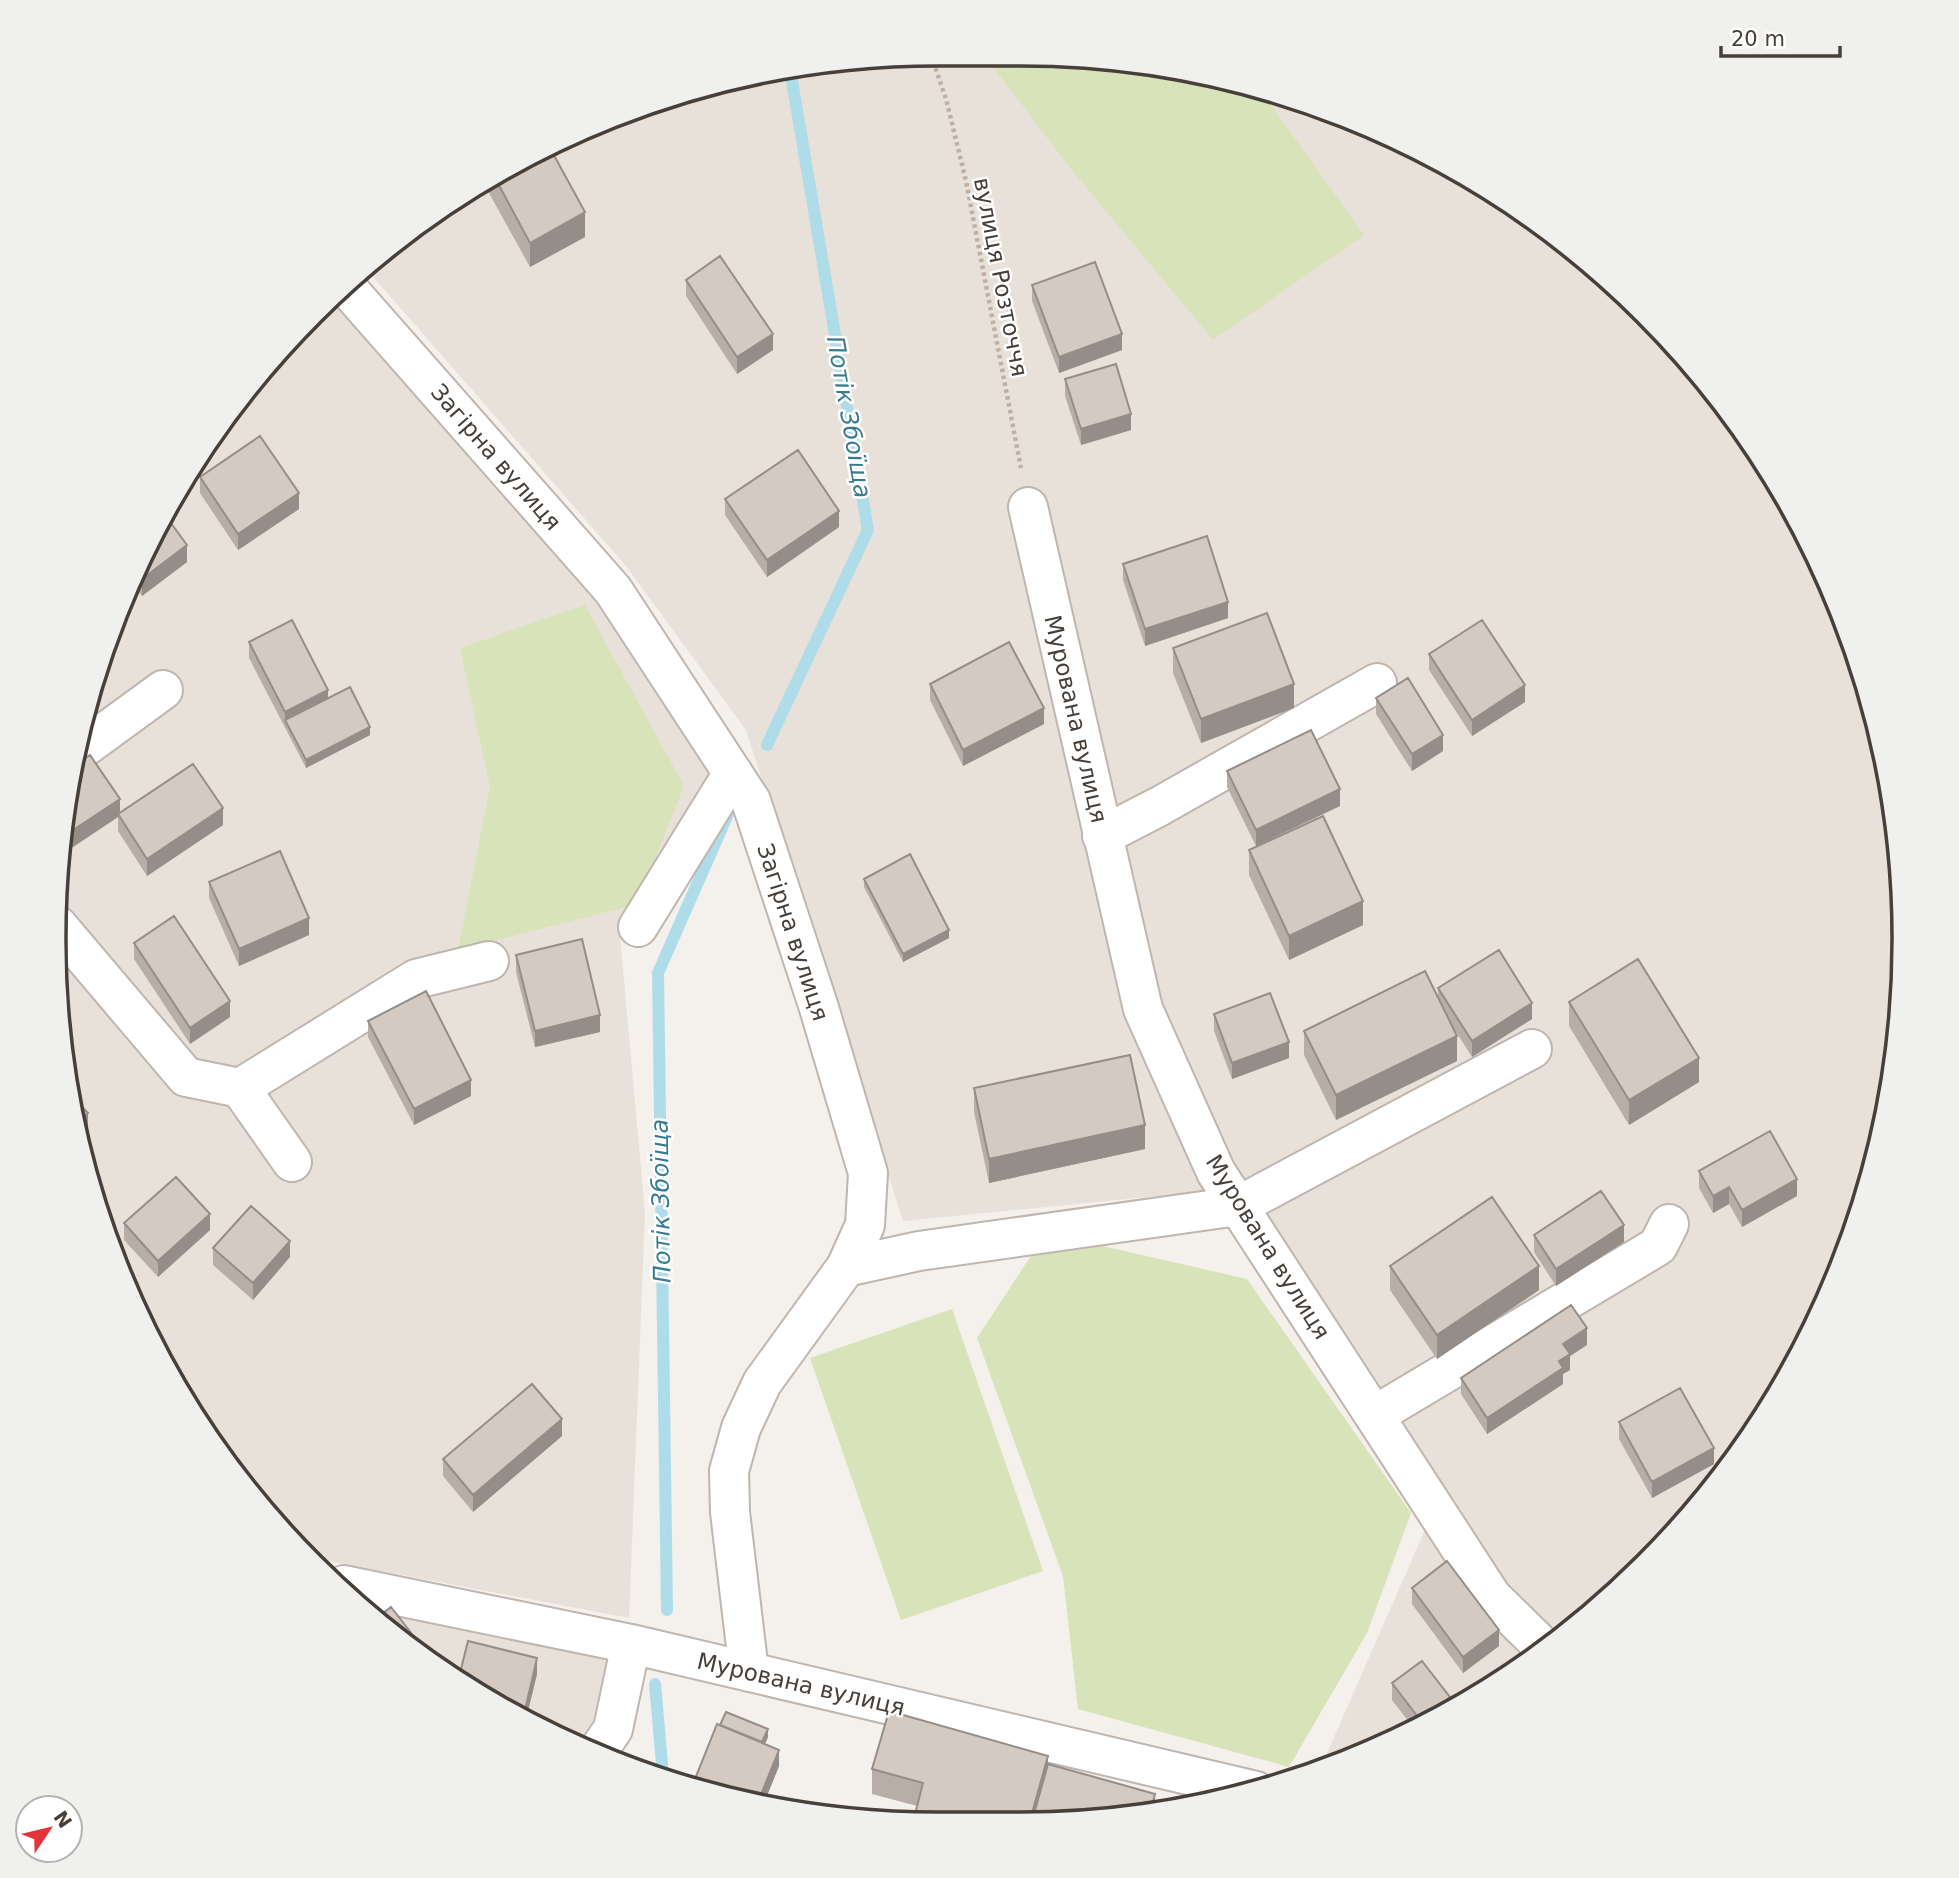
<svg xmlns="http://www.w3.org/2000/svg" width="1959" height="1878" font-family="'DejaVu Sans',sans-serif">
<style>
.residential{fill:#e7e1da}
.green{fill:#d8e3b9}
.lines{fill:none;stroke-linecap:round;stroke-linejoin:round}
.stream{stroke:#afdce9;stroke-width:12}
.minor-casing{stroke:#beb6af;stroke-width:42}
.path{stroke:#bfafa2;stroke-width:4.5;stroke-dasharray:3.5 3.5;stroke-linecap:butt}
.minor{stroke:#fff;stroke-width:38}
.wall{fill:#b6aea7}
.shaded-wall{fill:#948d88}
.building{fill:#d4cac2;stroke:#948d88;stroke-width:2}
.labels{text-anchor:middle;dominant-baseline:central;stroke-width:5;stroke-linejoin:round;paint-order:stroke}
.street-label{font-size:23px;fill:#47403a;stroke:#fff}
.water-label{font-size:24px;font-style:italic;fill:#377b91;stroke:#fff}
.rim{fill:none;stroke:#47403a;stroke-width:3.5}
</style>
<rect width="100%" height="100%" fill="#f4f0eb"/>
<!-- residential -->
<path class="residential" d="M 939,54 L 1135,62 L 1304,101 L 1462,173 L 1603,274 L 1722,400 L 1813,547 L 1874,710 L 1903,881 L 1897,1054 L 1858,1223 L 1786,1381 L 1685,1522 L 1559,1641 L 1412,1732 L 1321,1767 L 1442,1491 L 1353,1367 L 1249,1187 L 903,1221 L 746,730 L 626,566 L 369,272 L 447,204 L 600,122 L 766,71 Z
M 339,298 L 600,605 L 714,769 L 620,936 L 645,1213 L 629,1618 L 318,1559 L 237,1478 L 146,1331 L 85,1168 L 56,997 L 62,823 L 101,654 L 173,496 L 274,355 Z
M 360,1601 L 617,1652 L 589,1748 L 548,1733 L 400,1641 Z"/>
<!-- green -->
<path class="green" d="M 985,56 L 1135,62 L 1261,91 L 1364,235 L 1213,340 L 1067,164 Z
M 585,605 L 684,786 L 637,904 L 458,950 L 490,787 L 460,648 Z
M 1046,1233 L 1247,1279 L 1411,1513 L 1367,1633 L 1289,1767 L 1078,1709 L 1063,1576 L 977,1338 Z
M 952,1309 L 1043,1571 L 901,1620 L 810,1358 Z
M 782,1795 L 847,1816 L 779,1805 Z"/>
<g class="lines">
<!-- stream -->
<path class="stream" d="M 767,745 L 868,530 L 790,69
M 667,1610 L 658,973 L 728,814
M 655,1684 L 663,1776"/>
<defs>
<path id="minor" d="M 349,290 L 613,590 L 751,801 L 819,1008 L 868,1173 L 865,1225 L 846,1267 L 762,1383 L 741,1428 L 729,1471 L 730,1512 L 749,1672
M 1028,507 L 1143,1009 L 1216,1172 L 1492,1597 L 1545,1649
M 78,752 L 163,690
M 1102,836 L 1160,806 L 1377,683
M 58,926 L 186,1077 L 240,1088 L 292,1162
M 638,927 L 733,773
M 240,1088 L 416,979 L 489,961
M 846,1267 L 919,1251 L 1238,1206 L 1532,1049
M 1375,1415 L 1658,1246 L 1669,1224
M 344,1585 L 631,1644 L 1256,1791
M 598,1751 L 613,1729 L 631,1644"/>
</defs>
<!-- minor casing -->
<use href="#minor" class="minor-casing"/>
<!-- path -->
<path class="path" d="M 931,55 L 946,99 L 966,181 L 1021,468"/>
<!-- minor -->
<use href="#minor" class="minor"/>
</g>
<!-- wall -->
<path class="wall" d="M 550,148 L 585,237 L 530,267 L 484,184 Z
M 1514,210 L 1549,235 L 1545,239 L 1514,211 Z
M 686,280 L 773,350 L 737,374 L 686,296 Z
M 1032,285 L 1122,350 L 1059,373 L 1032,301 Z
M 1065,379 L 1131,430 L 1081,445 L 1065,396 Z
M 200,477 L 299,509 L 238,550 L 200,493 Z
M 725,499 L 839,527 L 767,577 L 725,515 Z
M 165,515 L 187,562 L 142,596 L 133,584 Z
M 1123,564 L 1228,618 L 1145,646 L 1123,580 Z
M 249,642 L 328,698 L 370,735 L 306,768 L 249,658 Z
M 1173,648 L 1294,708 L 1201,743 L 1173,673 Z
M 1429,654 L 1525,702 L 1472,736 L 1429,670 Z
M 930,684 L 1044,724 L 963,766 L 930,700 Z
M 1376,698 L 1443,751 L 1412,771 L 1376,714 Z
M 1227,771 L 1340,806 L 1256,846 L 1227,787 Z
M 120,813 L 223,825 L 147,876 L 118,831 L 118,817 L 61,855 L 62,823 Z
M 1249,850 L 1363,925 L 1289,960 L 1249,875 Z
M 864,879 L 949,938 L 903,962 L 864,887 Z
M 209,882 L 309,935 L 239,966 L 209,898 Z
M 134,943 L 230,1017 L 190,1044 L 134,959 Z
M 516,955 L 600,1032 L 535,1047 L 516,972 Z
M 1438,988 L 1532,1019 L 1472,1057 L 1453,1027 L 1457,1061 L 1336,1120 L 1304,1055 L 1304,1031 L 1438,998 Z
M 1569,1002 L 1699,1082 L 1629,1125 L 1569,1026 Z
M 1214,1014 L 1289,1058 L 1232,1079 L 1214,1031 Z
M 368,1021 L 471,1096 L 414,1125 L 368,1037 Z
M 974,1088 L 1145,1149 L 989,1183 L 974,1112 Z
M 1699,1171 L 1797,1196 L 1742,1227 L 1729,1204 L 1713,1213 L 1699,1188 Z
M 124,1223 L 210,1230 L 158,1277 L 124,1240 Z
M 1534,1235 L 1624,1242 L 1556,1286 L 1534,1252 Z
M 213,1248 L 290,1257 L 253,1300 L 213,1265 Z
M 1390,1266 L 1539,1290 L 1437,1359 L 1390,1290 Z
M 1587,1345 L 1570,1356 L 1570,1370 L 1563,1374 L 1563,1384 L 1487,1434 L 1461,1394 L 1461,1378 Z
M 1619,1422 L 1714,1464 L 1652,1498 L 1619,1439 Z
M 562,1436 L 473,1512 L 443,1476 L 443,1459 Z
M 1412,1588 L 1499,1646 L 1463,1673 L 1412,1604 Z
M 537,1674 L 526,1719 L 459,1677 Z
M 1392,1683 L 1456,1705 L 1415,1730 L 1392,1700 Z
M 768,1737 L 765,1744 L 779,1766 L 764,1803 L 710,1794 L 693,1787 L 693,1784 Z
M 1048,1764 L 1155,1809 L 917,1806 L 872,1794 L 872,1769 Z"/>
<!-- shaded-wall -->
<path class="shaded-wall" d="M 585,212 L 585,237 L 530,267 L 530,243 Z
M 773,334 L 773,350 L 737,374 L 737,357 Z
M 1122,334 L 1122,350 L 1059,373 L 1059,357 Z
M 1131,414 L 1131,430 L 1081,445 L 1081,429 Z
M 299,493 L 299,509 L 238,550 L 238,534 Z
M 839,511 L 839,527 L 767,577 L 767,560 Z
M 187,545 L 187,562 L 142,596 L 142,579 Z
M 1228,602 L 1228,618 L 1145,646 L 1145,629 Z
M 1294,684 L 1294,708 L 1201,743 L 1201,719 Z
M 1525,685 L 1525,702 L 1472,736 L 1472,720 Z
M 328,690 L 328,707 L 285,720 L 285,712 Z
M 1044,708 L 1044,724 L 963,766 L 963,750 Z
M 370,727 L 370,735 L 306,768 L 306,760 Z
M 1443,735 L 1443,751 L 1412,771 L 1412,754 Z
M 1340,789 L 1340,806 L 1256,846 L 1256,830 Z
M 120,799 L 120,816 L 118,814 L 118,817 L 61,855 L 61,838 Z
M 223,808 L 223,825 L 147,876 L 147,859 Z
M 1363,901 L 1363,925 L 1289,960 L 1289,936 Z
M 309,918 L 309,935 L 239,966 L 239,949 Z
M 949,930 L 949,938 L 903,962 L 903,954 Z
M 230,1001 L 230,1017 L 190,1044 L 190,1028 Z
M 1532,1003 L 1532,1019 L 1472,1057 L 1472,1041 Z
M 600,1015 L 600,1032 L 535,1047 L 535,1031 Z
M 1457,1036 L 1457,1061 L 1336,1120 L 1336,1095 Z
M 1289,1042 L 1289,1058 L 1232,1079 L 1232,1063 Z
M 1699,1058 L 1699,1082 L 1629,1125 L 1629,1100 Z
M 471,1080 L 471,1096 L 414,1125 L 414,1109 Z
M 88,1113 L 88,1129 L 79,1138 L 77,1123 Z
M 1145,1125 L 1145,1149 L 989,1183 L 989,1159 Z
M 1797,1179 L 1797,1196 L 1742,1227 L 1742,1210 Z
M 1729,1187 L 1729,1204 L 1713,1213 L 1713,1196 Z
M 210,1214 L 210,1230 L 158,1277 L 158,1261 Z
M 1624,1225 L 1624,1242 L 1556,1286 L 1556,1269 Z
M 290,1241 L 290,1257 L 253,1300 L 253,1283 Z
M 1539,1266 L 1539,1290 L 1437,1359 L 1437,1335 Z
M 1587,1328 L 1587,1345 L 1570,1356 L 1570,1370 L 1563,1374 L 1563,1384 L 1487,1434 L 1487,1418 L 1559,1361 L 1563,1344 Z
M 562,1419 L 562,1436 L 473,1512 L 473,1495 Z
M 1714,1448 L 1714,1464 L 1652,1498 L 1652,1482 Z
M 1499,1630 L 1499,1646 L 1463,1673 L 1463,1657 Z
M 537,1658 L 537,1674 L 526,1719 L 525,1718 L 525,1710 Z
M 768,1729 L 768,1737 L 759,1757 L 759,1749 Z
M 779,1750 L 779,1766 L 764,1803 L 758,1802 Z
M 1048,1756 L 1048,1780 L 1038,1822 L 1035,1822 L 1032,1813 Z
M 1155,1794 L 1155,1809 L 1151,1810 Z"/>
<!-- building -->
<path class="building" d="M 550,148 L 585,212 L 530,243 L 495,178 Z
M 720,256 L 773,334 L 737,357 L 686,280 Z
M 1095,262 L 1122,334 L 1059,357 L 1032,285 Z
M 1116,364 L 1131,414 L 1081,429 L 1065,379 Z
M 260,436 L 299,493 L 238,534 L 200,477 Z
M 798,450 L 839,511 L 767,560 L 725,499 Z
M 165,515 L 187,545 L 142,579 L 138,574 Z
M 1207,536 L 1228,602 L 1145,629 L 1123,564 Z
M 1267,613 L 1294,684 L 1201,719 L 1173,648 Z
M 292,620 L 328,690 L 285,712 L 249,642 Z
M 1482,620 L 1525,685 L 1472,720 L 1429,654 Z
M 1009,642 L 1044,708 L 963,750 L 930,684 Z
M 1408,678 L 1443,735 L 1412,754 L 1376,698 Z
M 350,687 L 370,727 L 306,760 L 285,720 Z
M 1311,730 L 1340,789 L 1256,830 L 1227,771 Z
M 90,755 L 120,799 L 61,838 L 62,823 L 76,764 Z
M 193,764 L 223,808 L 147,859 L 118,814 Z
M 1323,816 L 1363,901 L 1289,936 L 1249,850 Z
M 280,851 L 309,918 L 239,949 L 209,882 Z
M 910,854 L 949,930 L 903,954 L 864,879 Z
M 174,916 L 230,1001 L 190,1028 L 134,943 Z
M 582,939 L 600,1015 L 535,1031 L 516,955 Z
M 1499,950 L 1532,1003 L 1472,1041 L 1438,988 Z
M 1638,959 L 1699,1058 L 1629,1100 L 1569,1002 Z
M 1425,971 L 1457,1036 L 1336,1095 L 1304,1031 Z
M 426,991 L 471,1080 L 414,1109 L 368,1021 Z
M 1270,993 L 1289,1042 L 1232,1063 L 1214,1014 Z
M 1130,1055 L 1145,1125 L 989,1159 L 974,1088 Z
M 73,1098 L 88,1113 L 77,1123 Z
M 1770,1131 L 1797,1179 L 1742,1210 L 1729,1187 L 1713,1196 L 1699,1171 Z
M 176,1177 L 210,1214 L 158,1261 L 124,1223 Z
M 1601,1191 L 1624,1225 L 1556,1269 L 1534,1235 Z
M 1492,1197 L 1539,1266 L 1437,1335 L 1390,1266 Z
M 251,1206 L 290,1241 L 253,1283 L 213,1248 Z
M 1571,1305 L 1587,1328 L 1563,1344 L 1570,1354 L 1559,1361 L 1563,1368 L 1487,1418 L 1461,1378 Z
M 532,1384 L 562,1419 L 473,1495 L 443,1459 Z
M 1680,1388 L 1714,1448 L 1652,1482 L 1619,1422 Z
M 1447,1561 L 1499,1630 L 1463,1657 L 1412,1588 Z
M 391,1607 L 433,1661 L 400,1641 L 377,1618 Z
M 468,1641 L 537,1658 L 525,1710 L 503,1705 L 459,1677 Z
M 1422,1661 L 1456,1705 L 1424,1725 L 1392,1683 Z
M 889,1711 L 1048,1756 L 1032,1813 L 1038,1815 L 1036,1822 L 913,1822 L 923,1783 L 872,1769 Z
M 726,1712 L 768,1729 L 762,1742 L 720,1725 Z
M 717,1724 L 779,1750 L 758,1802 L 719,1795 L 693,1784 Z
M 1048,1764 L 1155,1794 L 1151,1810 L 1078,1822 L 1038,1822 L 1038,1815 L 1034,1814 Z"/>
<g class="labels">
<!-- street labels -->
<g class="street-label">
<text transform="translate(1001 277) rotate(79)">вулиця Розточчя</text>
<text transform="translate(496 457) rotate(49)">Загірна вулиця</text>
<text transform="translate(1076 719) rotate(77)">Мурована вулиця</text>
<text transform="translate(793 932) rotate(72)">Загірна вулиця</text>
<text transform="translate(1268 1247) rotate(58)">Мурована вулиця</text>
<text transform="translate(801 1684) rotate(13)">Мурована вулиця</text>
</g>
<!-- water labels -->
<g class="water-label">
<text transform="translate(849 417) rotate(80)">Потік Збоїща</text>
<text transform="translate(661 1201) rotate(-91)">Потік Збоїща</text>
</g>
</g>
<!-- crop -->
<path d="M0 0H1959V1878H0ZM938 66H1020A872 872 0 0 1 1892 938V940A872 872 0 0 1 1020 1812H938A872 872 0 0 1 66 940V938A872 872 0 0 1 938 66Z" fill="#f0f0ef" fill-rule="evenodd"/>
<path class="rim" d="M938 66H1020A872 872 0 0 1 1892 938V940A872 872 0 0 1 1020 1812H938A872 872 0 0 1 66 940V938A872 872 0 0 1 938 66Z"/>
<!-- north arrow -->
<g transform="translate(49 1829) rotate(55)"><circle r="33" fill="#ffffff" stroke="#b5b3b0" stroke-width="2"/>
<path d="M0-5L12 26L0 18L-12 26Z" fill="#e23439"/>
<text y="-10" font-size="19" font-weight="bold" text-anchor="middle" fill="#47403a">N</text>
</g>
<!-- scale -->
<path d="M1721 46v10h119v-10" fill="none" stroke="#47403a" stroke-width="3.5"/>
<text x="1731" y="46" font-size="21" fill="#47403a" stroke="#ffffff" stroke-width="5" paint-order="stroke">20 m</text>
</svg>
